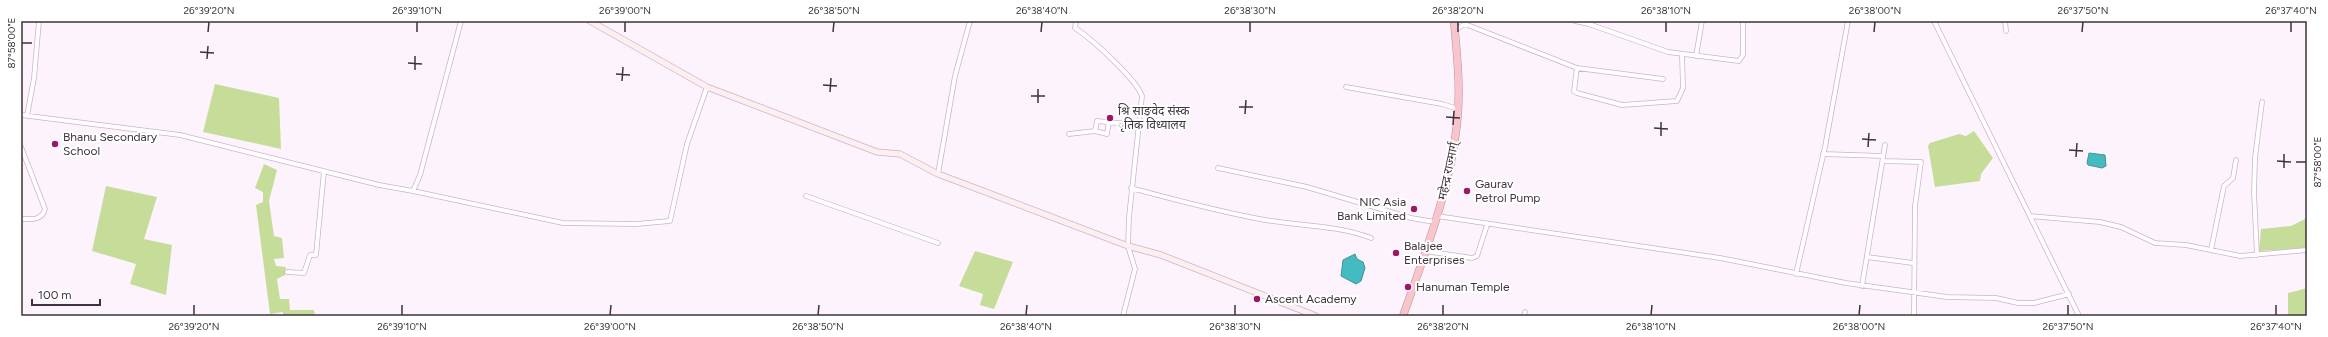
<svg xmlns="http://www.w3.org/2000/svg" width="2328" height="337" font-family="Figtree,'Noto Sans Devanagari',sans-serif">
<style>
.green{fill:#c6dd9a}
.water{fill:#44bac1;stroke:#429299}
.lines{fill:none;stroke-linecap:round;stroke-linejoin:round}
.street-casing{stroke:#ccb3ca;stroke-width:5.5}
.secondary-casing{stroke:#ccb3ca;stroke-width:7}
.highway-casing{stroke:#b8929a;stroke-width:8}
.street{stroke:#fff;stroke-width:4}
.secondary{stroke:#fdeef0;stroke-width:5.5}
.highway{stroke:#f9c5cc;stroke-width:7}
.ticks{fill:none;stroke:#3e333d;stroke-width:1.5}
.poi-dot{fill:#9d1768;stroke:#fff;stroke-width:1.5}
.labels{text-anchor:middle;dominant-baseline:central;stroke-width:4;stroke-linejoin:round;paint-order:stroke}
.poi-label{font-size:12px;fill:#3e333d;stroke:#fff;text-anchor:start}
.street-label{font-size:12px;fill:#3e333d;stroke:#fff}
.neatline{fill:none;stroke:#3e333d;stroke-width:1.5}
.ticks-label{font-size:10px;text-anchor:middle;fill:#3e333d}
</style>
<rect width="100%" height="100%" fill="#fdf3fd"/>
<!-- green -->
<path class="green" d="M 215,84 L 279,98 L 281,149 L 203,132 Z
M 1974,131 L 1993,158 L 1981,174 L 1980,181 L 1935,187 L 1928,146 L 1930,143 L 1959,134 L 1966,136 Z
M 264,164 L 277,170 L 269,201 L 274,236 L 282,238 L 284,258 L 274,259 L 276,266 L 286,267 L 285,275 L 277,279 L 280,299 L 289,299 L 290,310 L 314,310 L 315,316 L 283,316 L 283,312 L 270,314 L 256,205 L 263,202 L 263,192 L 255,188 Z
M 106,186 L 157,197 L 144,239 L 172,245 L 166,295 L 130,284 L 136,264 L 92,251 Z
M 2307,218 L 2307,248 L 2259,251 L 2261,229 L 2291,226 Z
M 975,251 L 1013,262 L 994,309 L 980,305 L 983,294 L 959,286 Z
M 2307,288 L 2307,316 L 2288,316 L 2288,293 Z"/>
<!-- water -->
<path class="water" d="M 2089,153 L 2105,155 L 2106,166 L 2102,168 L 2088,165 L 2087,163 Z
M 1355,254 L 1357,259 L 1363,262 L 1365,268 L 1361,281 L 1356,284 L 1341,276 L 1343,260 Z"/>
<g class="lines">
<defs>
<path id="street" d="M 1076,21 L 1075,28 C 1092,39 1136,79 1142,96 L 1129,217 L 1128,246 L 1135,269 L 1123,316
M 1575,21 L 1589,24 L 1668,52 L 1739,61 L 1743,55 L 1743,21
M 1934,21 L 2079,316
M 2005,21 L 2006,31
M 1455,30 L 1465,24 L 1577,68 L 1663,79
M 1696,56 L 1702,21
M 1577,68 L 1574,91 L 1577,93 L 1622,105 L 1677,101 L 1683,88 L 1682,55
M 1346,87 L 1442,104 L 1458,109
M 21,115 L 180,135 L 379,185 L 413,191 L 563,223 L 636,224 L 670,221 L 687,144 L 707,87
M 27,116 L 34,78 L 39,21
M 1095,131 L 1097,121 L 1139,125
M 1069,134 L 1095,131 L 1107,134 L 1109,121
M 21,147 L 45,209 C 42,221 31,219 21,219
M 1823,154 L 1883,156
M 1883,161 L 1921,162 L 1915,206 L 1914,316
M 1218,168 L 1307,187 L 1411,218 L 1435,222
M 938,174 L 955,76 L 970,21
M 1131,188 C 1176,200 1220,212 1265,220 C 1301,226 1337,225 1371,238
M 413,191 L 420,175 L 461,21
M 806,196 L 938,243
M 1437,216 L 1720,258 L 1846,283 L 1947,297 L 1996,298 L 2018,303 L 2034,303 L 2069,294
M 2030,216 L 2100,222 L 2121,227 L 2155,243 L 2186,245 L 2240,256 L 2307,250
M 2211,250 L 2224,186 L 2233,178 L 2236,160
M 1425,251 L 1472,258 L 1477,256 L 1487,225
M 2257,255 L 2254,193 L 2255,158 L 2262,102
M 1867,257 L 1913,263
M 287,272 L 304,273 L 310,255 L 316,255 L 324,171
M 1796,274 L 1825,147 L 1848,21
M 1862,286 L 1885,145
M 1524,316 L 1525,312"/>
<path id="secondary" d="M 590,21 L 707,87 L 877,152 L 900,154 L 938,174 L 1128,246 L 1161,255 L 1316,316"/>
<path id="highway" d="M 1403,316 C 1425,253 1450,190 1457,124 C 1461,90 1457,55 1454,21"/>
</defs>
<!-- street casing -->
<use href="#street" class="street-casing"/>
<!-- secondary casing -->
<use href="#secondary" class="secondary-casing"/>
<!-- highway casing -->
<use href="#highway" class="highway-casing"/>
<!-- street -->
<use href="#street" class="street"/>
<!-- secondary -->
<use href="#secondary" class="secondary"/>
<!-- highway -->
<use href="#highway" class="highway"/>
</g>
<!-- ticks -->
<path class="ticks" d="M 208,32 L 209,22M 417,32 L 417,22M 625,32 L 625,22M 833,32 L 834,22M 1041,32 L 1042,22M 1250,32 L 1250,22M 1458,32 L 1458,22M 1666,32 L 1666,22M 1874,32 L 1875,22M 2082,32 L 2083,22M 2291,32 L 2291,22M 22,43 L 32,43M 200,52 L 214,53M 207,59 L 208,46M 408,63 L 422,64M 415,70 L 415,56M 616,74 L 630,75M 622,81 L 623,67M 823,85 L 837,86M 830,92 L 831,78M 1031,96 L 1045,96M 1038,103 L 1038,89M 1239,107 L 1253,107M 1245,114 L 1246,100M 1446,117 L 1460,118M 1453,125 L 1454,111M 1654,128 L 1668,129M 1661,136 L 1661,122M 1862,139 L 1876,140M 1868,147 L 1869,133M 2069,150 L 2083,151M 2076,157 L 2077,143M 2277,161 L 2291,162M 2296,162 L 2306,162M 2284,168 L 2284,154M 194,315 L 194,305M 402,315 L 402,305M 610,315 L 611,305M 818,315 L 819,305M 1026,315 L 1027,305M 1235,315 L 1235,305M 1443,315 L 1443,305M 1651,315 L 1652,305M 1859,315 L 1860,305M 2068,315 L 2068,305M 2276,315 L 2276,305"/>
<!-- markers -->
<g class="poi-dot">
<circle cx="1110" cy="118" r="4"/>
<circle cx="55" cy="144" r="4"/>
<circle cx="1467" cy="191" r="4"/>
<circle cx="1414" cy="209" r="4"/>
<circle cx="1396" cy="253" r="4"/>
<circle cx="1408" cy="287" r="4"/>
<circle cx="1257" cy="299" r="4"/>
</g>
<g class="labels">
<!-- poi labels -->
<g class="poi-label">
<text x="1118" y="111">श्रि साङ्वेद संस्क<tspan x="1118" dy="14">ृतिक विध्यालय</tspan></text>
<text x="63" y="137">Bhanu Secondary<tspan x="63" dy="14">School</tspan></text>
<text x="1475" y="184">Gaurav<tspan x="1475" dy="14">Petrol Pump</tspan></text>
<text x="1406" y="202" text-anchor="end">NIC Asia<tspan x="1406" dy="14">Bank Limited</tspan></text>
<text x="1404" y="246">Balajee<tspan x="1404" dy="14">Enterprises</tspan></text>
<text x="1416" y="287">Hanuman Temple</text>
<text x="1265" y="299">Ascent Academy</text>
</g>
<!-- street labels -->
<g class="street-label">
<text transform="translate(1448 171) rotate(-78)">महेन्द्र राज्मार्ग्</text>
</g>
</g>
<!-- border -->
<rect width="2328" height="337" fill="none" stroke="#ffffff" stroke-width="44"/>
<!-- scale -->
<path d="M32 299v6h68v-6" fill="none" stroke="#3e333d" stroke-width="2"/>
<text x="38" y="299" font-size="12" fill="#3e333d" stroke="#ffffff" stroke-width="3" paint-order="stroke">100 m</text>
<rect x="22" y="22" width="2284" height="293" class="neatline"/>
<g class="ticks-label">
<text x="209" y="14">26°39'20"N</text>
<text x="417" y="14">26°39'10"N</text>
<text x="625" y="14">26°39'00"N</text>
<text x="834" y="14">26°38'50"N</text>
<text x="1042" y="14">26°38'40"N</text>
<text x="1250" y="14">26°38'30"N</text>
<text x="1458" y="14">26°38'20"N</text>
<text x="1666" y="14">26°38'10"N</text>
<text x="1875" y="14">26°38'00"N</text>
<text x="2083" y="14">26°37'50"N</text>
<text x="2291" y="14">26°37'40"N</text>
<text transform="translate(11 43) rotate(-90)" y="4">87°58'00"E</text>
<text transform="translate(2317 162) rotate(-90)" y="4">87°58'00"E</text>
<text x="194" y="330">26°39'20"N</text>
<text x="402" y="330">26°39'10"N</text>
<text x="610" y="330">26°39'00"N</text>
<text x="818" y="330">26°38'50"N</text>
<text x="1026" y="330">26°38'40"N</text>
<text x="1235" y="330">26°38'30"N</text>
<text x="1443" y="330">26°38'20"N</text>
<text x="1651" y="330">26°38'10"N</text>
<text x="1859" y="330">26°38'00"N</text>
<text x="2068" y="330">26°37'50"N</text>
<text x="2276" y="330">26°37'40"N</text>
</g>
</svg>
